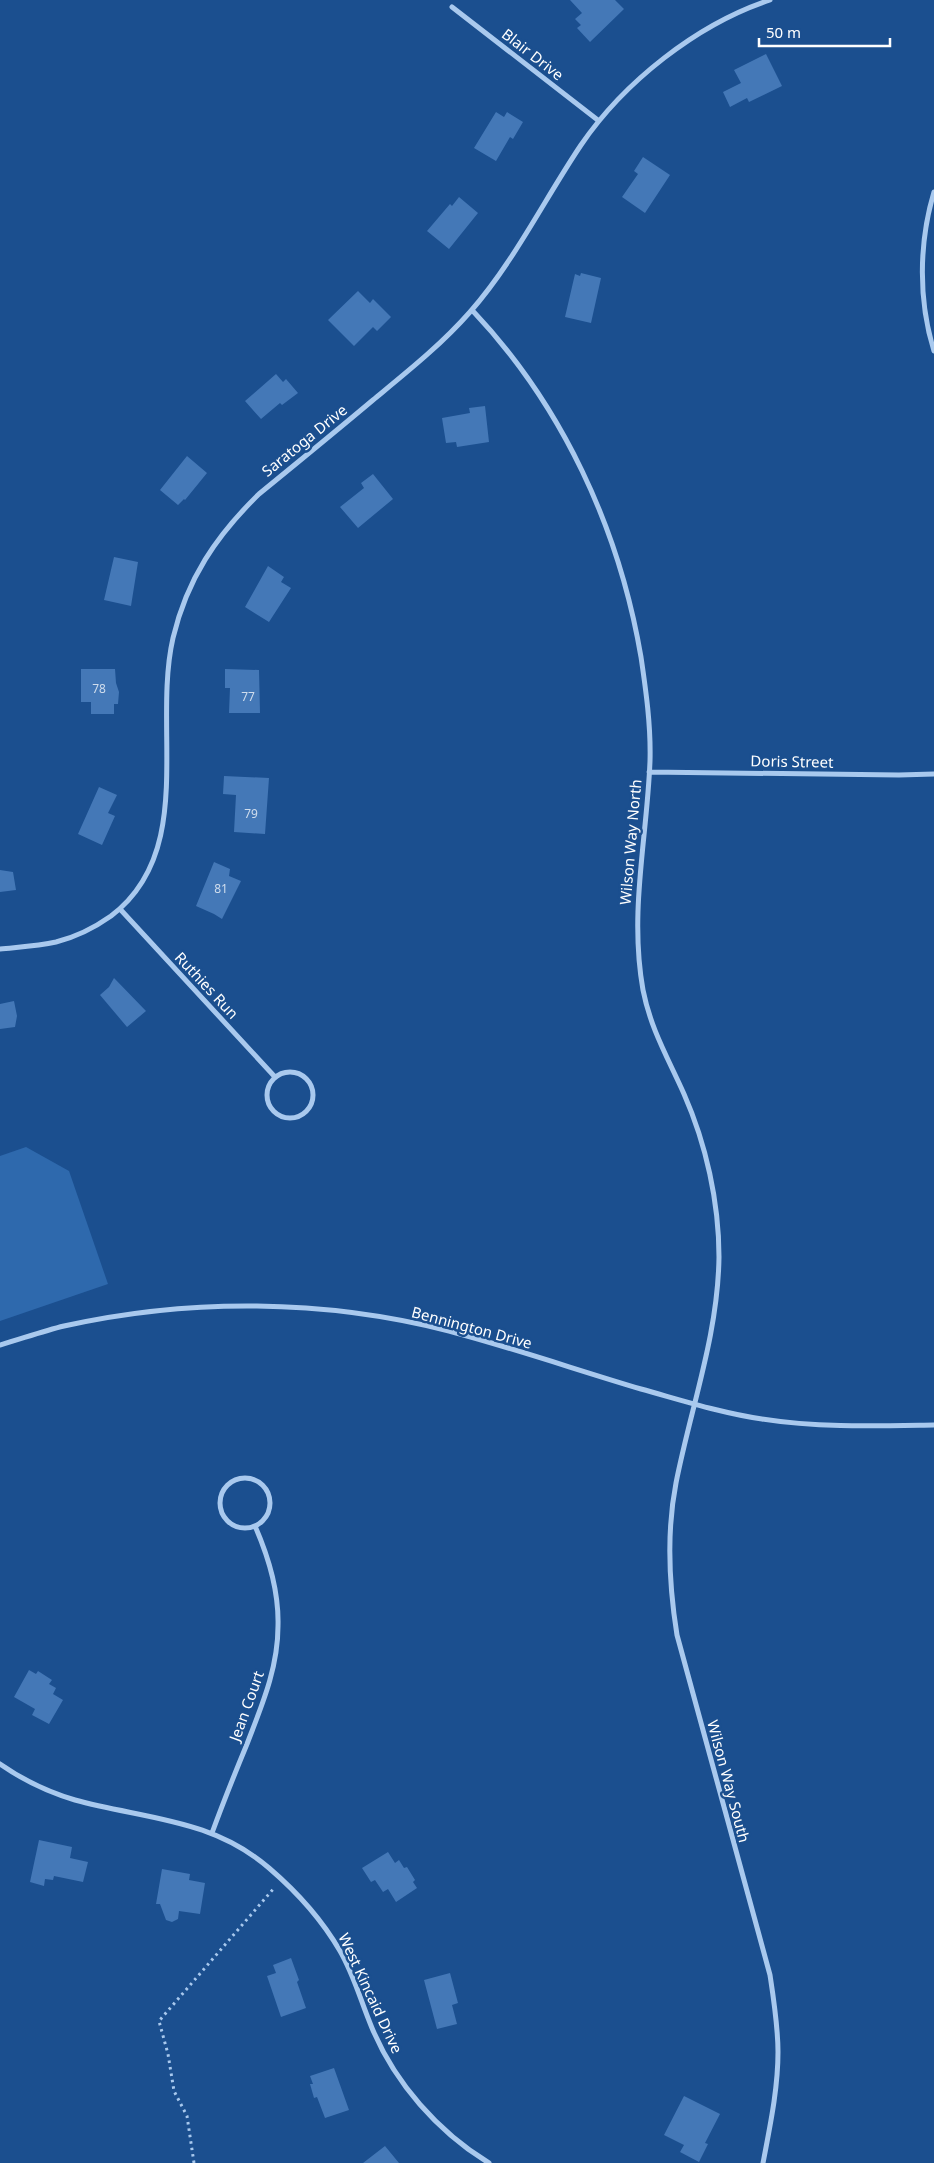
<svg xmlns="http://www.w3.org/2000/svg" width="934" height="2163" font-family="'Noto Sans',sans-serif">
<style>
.green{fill:#2e69ad}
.building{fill:#4478b7}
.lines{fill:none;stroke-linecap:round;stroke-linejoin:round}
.path{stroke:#a9c9ee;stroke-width:3;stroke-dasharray:2.5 4;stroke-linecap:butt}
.minor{stroke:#a9c9ee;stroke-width:5}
.labels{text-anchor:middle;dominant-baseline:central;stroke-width:5;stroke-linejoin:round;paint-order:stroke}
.number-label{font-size:12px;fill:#d0dded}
.street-label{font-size:15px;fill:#fff;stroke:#1b4f8f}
</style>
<rect width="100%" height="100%" fill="#1b4f8f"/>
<!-- green -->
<path class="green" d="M 26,1147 L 69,1171 L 108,1284 L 0,1321 L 0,1156 Z"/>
<!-- building -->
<path class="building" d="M 570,0 L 615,0 L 624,9 L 590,42 L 577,28 L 581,25 L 575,19 L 582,13 Z
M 766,54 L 782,86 L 749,102 L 747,98 L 730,107 L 723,92 L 741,83 L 734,70 Z
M 496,112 L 504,117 L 507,112 L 523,122 L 513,139 L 510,137 L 496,161 L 474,148 Z
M 643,157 L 670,175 L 645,213 L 622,197 L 638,174 L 634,171 Z
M 459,197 L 478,213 L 449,249 L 427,231 L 450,204 L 452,206 Z
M 581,273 L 601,278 L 591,323 L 565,317 L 575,274 L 580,276 Z
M 358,291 L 370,303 L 373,299 L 391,317 L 377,331 L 373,327 L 354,346 L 328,320 Z
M 276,374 L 283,382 L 286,379 L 298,393 L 282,405 L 280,403 L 261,419 L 245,401 Z
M 485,406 L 489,442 L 457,447 L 456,442 L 446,443 L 442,418 L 470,413 L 469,408 Z
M 187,456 L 207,473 L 185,500 L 184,499 L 178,505 L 160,490 Z
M 373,474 L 393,499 L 358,528 L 340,507 L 364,488 L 361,483 Z
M 114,557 L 138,562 L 131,606 L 104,600 Z
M 268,566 L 284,577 L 281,582 L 291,588 L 269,622 L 245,607 Z
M 81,669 L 115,669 L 116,683 L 119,692 L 118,704 L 114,704 L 114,714 L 91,714 L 91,702 L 81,702 Z
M 225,669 L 259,670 L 260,713 L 229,713 L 230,688 L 225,688 Z
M 224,776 L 269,778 L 265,834 L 234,832 L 236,795 L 223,794 Z
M 99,787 L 117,795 L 108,813 L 115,816 L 102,845 L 78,834 Z
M 214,862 L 230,869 L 229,876 L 241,881 L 222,919 L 214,914 L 196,906 Z
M 0,870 L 13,872 L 16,890 L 0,892 Z
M 114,978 L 146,1011 L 127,1027 L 100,995 L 109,987 Z
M 14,1001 L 17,1016 L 15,1027 L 0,1029 L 0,1004 Z
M 29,1670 L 36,1674 L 38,1671 L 52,1680 L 49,1684 L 56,1688 L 53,1694 L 63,1700 L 49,1724 L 32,1715 L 35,1709 L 14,1697 Z
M 39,1840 L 72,1847 L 70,1858 L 88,1862 L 83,1882 L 54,1876 L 53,1880 L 45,1879 L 44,1886 L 30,1882 Z
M 388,1852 L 395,1863 L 399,1860 L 404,1868 L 407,1867 L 415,1880 L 413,1882 L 417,1888 L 396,1902 L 388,1889 L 383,1892 L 375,1880 L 371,1882 L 362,1868 Z
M 162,1869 L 190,1874 L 189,1880 L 205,1883 L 200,1914 L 179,1911 L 178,1919 L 172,1922 L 166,1920 L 160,1904 L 156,1904 Z
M 291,1958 L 299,1980 L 297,1982 L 306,2008 L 281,2017 L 267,1976 L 276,1973 L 273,1965 Z
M 450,1973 L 458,2003 L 452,2005 L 457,2024 L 437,2029 L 424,1980 Z
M 334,2068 L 349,2110 L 325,2118 L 317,2097 L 314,2098 L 310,2084 L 313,2084 L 310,2076 Z
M 684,2096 L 720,2114 L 705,2143 L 708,2144 L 699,2162 L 680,2152 L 684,2145 L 664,2135 Z
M 385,2146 L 399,2163 L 363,2163 Z"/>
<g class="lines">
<!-- path -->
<path class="path" d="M 194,2163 L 187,2116 L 174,2091 L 168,2054 L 159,2021 L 275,1887"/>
<!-- minor -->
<path class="minor" d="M 452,7 L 599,121
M 934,192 C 919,242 918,300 934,351
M 472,310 C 562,405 619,528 641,657 C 646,691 651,726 650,761 C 647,839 629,912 643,990 C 651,1030 668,1058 684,1094 C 706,1144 719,1202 719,1257 C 718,1335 691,1407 676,1483 C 666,1534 669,1585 677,1635 L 770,1975 C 774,2001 778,2026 778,2052 C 778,2089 770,2126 763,2163
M 649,772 L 899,775 L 934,774
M 120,909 L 275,1077
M 0,949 C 19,947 38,946 56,942 C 76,937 94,928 111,916 C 197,851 152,729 173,638 C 187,579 216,536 259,494 C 297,463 335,432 373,400 C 407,372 441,345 470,312 C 514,262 544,200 581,145 C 624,82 697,24 770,0
M267 1095a23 23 0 1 1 46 0a23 23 0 1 1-46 0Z
M 0,1345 C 21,1339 43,1331 64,1326 C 190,1298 324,1299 449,1331 C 513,1348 577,1370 641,1389 C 681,1400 721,1413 762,1419 C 819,1428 876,1426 934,1425
M220 1503a25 25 0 1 1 50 0a25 25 0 1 1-50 0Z
M 0,1764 C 23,1780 48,1792 75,1800 C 144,1819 211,1818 269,1868 C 297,1892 321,1918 340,1951 C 354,1975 361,2002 372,2028 C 395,2083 438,2132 489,2163
M 212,1833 C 223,1803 235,1773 247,1744 C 262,1705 278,1668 278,1626 C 279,1591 269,1558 255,1526"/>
</g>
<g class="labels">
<!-- number labels -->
<g class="number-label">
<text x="99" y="688">78</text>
<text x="248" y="696">77</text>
<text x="251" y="813">79</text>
<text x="221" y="888">81</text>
</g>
<!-- street labels -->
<g class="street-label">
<text transform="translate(533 54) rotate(38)">Blair Drive</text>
<text transform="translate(304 440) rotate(-39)">Saratoga Drive</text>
<text transform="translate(792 761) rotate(1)">Doris Street</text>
<text transform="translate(630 842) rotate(-85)">Wilson Way North</text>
<text transform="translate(207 985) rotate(47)">Ruthies Run</text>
<text transform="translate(472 1327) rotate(15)">Bennington Drive</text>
<text transform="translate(246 1706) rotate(-70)">Jean Court</text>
<text transform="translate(729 1781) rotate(75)">Wilson Way South</text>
<text transform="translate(371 1993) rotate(65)">West Kincaid Drive</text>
</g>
</g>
<!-- scale -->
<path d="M759 38v8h131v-8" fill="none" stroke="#ffffff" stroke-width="2.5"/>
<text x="766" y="38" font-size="15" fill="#ffffff" stroke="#1b4f8f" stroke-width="4" paint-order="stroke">50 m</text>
</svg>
